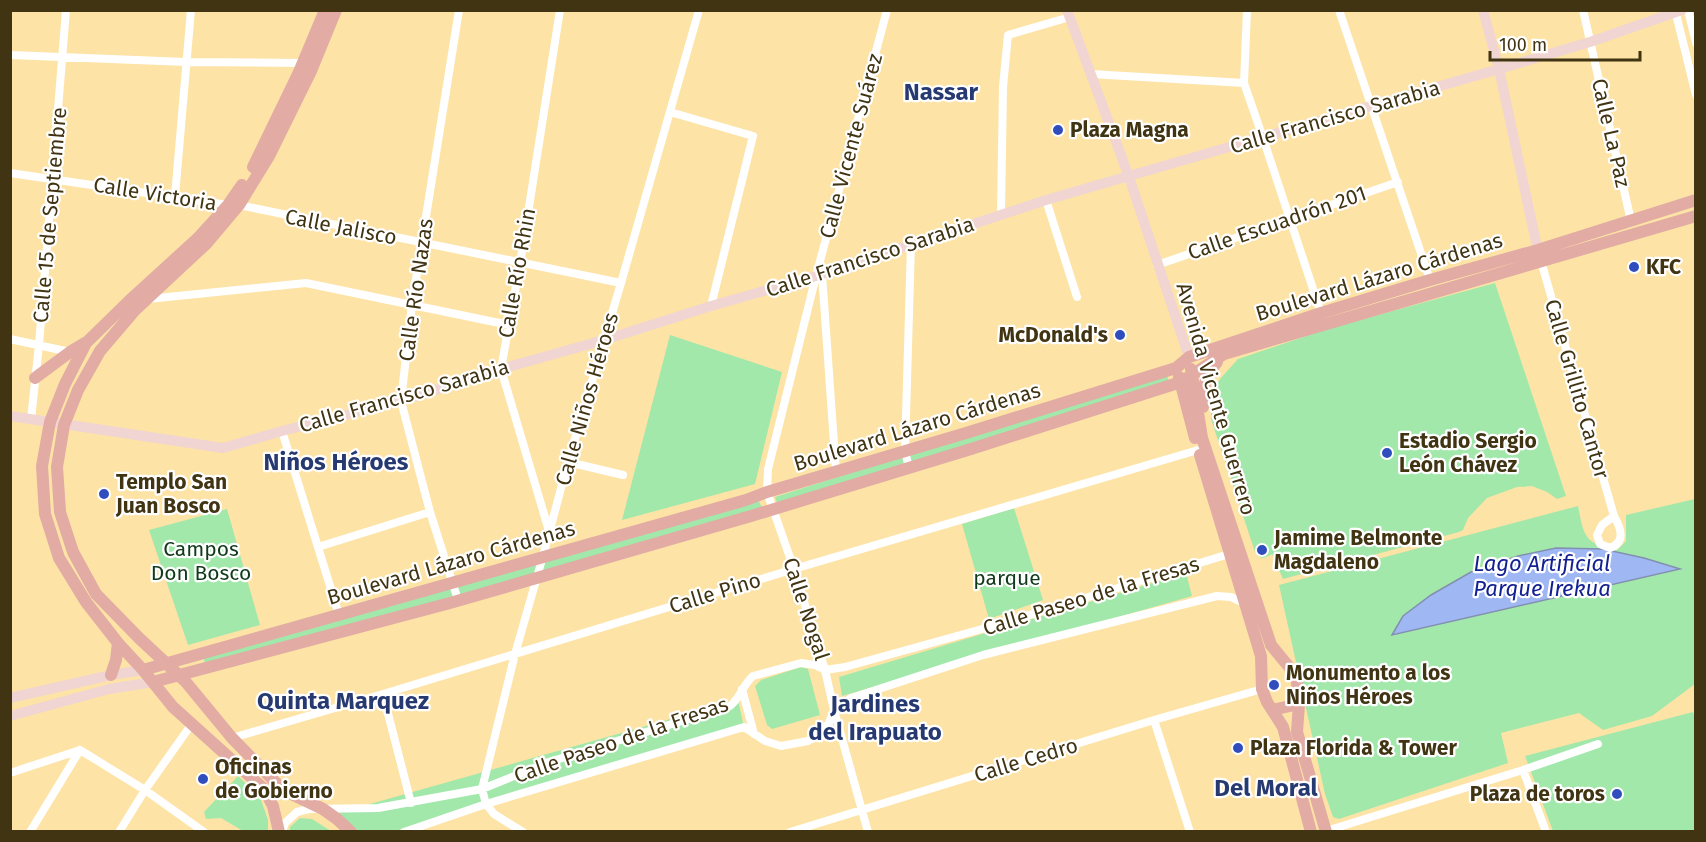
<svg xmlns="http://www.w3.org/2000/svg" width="1706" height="842" font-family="'Fira Sans',sans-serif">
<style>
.green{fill:#a2e8ab}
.water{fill:#9fb7f3;stroke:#8390b0;stroke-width:1.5}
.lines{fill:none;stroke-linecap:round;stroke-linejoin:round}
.street{stroke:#fff;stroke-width:8}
.secondary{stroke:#f1d5d2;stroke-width:10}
.primary{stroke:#e2aba4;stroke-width:12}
.poi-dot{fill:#304dbe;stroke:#fff;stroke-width:2}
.labels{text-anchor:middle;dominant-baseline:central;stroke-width:4.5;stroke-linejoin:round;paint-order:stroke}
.street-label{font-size:21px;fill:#413413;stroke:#fff}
.poi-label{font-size:21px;font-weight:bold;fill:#413413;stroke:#fff;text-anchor:start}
.park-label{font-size:21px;fill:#113a1a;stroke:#fff}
.water-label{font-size:22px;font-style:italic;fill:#132092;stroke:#fff}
.quarter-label{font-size:24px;font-weight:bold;fill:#263971;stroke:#fff}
</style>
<rect width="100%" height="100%" fill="#fde3a6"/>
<!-- green -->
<path class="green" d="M 1495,283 L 1566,496 L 1557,499 L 1547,492 L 1532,486 L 1517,487 L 1487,498 L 1468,518 L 1463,530 L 1459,532 L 1283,579 L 1272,554 C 1264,559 1260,560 1255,552 L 1211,419 L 1211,396 L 1220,379 L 1238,359 L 1330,328 Z
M 670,335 L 782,372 L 755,484 L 622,520 Z
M 1166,372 L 1169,382 L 778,505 L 775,497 Z
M 758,499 L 763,510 L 206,668 L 203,656 Z
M 1695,499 L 1695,684 L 1652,716 L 1603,730 L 1579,713 L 1501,733 L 1508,763 L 1339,819 L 1333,817 L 1325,794 L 1279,585 L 1578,506 C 1584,536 1584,544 1617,550 L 1626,541 L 1626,515 Z
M 1014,508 L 1043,600 L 989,619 L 962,524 Z
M 227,509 L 260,625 L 188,645 L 149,530 Z
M 1186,573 L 1192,596 L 842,696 L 839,677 Z
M 801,667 L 808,669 L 820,715 L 772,729 L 767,725 L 755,686 L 761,680 Z
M 738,700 L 744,727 L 395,831 L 358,831 L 338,813 Z
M 1693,712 L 1696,720 L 1695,831 L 1553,831 L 1525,756 Z
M 238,776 L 260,797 L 268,820 L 268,831 L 243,831 L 221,818 L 206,819 L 204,812 Z
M 300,818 L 312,819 L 331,831 L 290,831 L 290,827 Z"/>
<!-- water -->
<path class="water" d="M 1556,548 L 1603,549 L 1644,558 L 1680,569 L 1392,635 L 1403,616 L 1431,595 L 1471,572 L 1518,556 Z"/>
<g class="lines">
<!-- street -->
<path class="street" d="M 1247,10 L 1244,83 L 1263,138 L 1321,313
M 1339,10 L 1430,280
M 1583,10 L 1631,221
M 1675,10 L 1696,95
M 1688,10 L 1696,43
M 10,55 L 186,62 L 303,63
M 1091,74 L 1244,83
M 670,112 L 753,136 L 711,306
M 10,173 L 228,205
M 175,196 L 191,10
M 1046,200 L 1077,297
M 239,205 L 621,283
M 1001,215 L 1003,87 L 1008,35 L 1070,17
M 1541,261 L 1614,516 C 1621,528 1626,542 1610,548 L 1600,544 L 1597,535 L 1602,525 L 1614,516
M 1157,265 L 1398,182
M 822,274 L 836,472
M 148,299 L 306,283 L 509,325
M 10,339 L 70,352
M 31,419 L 39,345 L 66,10
M 282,431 L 339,615
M 568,462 L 623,475
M 909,468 L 905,451 L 911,244
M 549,531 L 501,369 L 520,264 L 560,10
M 318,547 L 430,512
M 458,600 L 430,512 L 401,401 L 412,304 L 459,10
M 742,689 L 754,734
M 383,694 L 411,803
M 1154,720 L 1190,832
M 232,738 L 383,694 L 794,569 L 1198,450
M 80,750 L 145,790 L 204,832
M 1523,770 L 1546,832
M 10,773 L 80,750
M 1326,831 L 1523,770 L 1598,744
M 30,832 L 80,750
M 119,832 L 145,790 L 191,725
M 282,832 L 285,823 L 297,812 L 309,809 L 378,808 L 482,789 L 549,762 L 730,706 C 741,697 742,686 753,676 L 801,663 L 815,665 L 825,670 L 845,667 L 1000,624 L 1229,554
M 404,832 L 486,804 L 744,727 L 765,741 L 781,746 L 808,741 L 820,735 L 829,723 L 834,710 L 851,698 L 983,655 L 1217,596 L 1231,597 L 1244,603
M 523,832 L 494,814 L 486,804 L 482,789 L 515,654 L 543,556 L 568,462 L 621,283 L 699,10
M 790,832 L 1154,720 L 1262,689
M 868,832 L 834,710 L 825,670 L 794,569 L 767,492 L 768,469 L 816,276 L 887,10"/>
<!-- secondary -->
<path class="secondary" d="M 1067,10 L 1129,177 L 1189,357
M 1483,10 L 1499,69 L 1539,256
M 10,416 L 223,448 L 282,431 L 401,401 L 501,369 L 604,340 L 711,306 L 816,276 L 1046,200 L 1499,69 L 1590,42 L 1682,10
M 10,698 L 111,675 L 143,670
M 10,716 L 109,689 L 153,682"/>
<!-- primary -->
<path class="primary" d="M 336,10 L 311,71 L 269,156 L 239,205 L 207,243 L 135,310 L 100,351 L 78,390 L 64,425 L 57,467 L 60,512 L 73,552 L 96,594 L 139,638 L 185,681 L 232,738 L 283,790 L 323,809 L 337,819 L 351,832
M 253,167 L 299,72 L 325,10
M 242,185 L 228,205 L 198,238 L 129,301 L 86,343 L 65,384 L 50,422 L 42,466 L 45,514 L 59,558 L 86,602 L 118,643 L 143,670 L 173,707 L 264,789 L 273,806 L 279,832
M 1191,369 L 1202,438 L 1271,645 L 1294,673 L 1297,683 L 1299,704 L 1297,732 L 1326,832
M 1179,377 L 1195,438
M 35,378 L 70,352 L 85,343
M 1203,407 C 1203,387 1204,378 1217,362
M 1200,455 L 1261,656 L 1262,689 L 1267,702 L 1283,727 L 1311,832
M 143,670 L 746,500 L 767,492 L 966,433 L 1176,368 L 1189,357 L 1321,313 L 1430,280 L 1538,250 L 1696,200
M 111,675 L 116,660 L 118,643
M 153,682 L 450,603 L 751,516 L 971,449 L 1181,382 L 1224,354 L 1696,216
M 1272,710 L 1299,704"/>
</g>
<!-- markers -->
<g class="poi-dot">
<circle cx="1058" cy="130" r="6"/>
<circle cx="1634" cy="267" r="6"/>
<circle cx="1120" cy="335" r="6"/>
<circle cx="1387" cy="453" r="6"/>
<circle cx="104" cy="494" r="6"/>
<circle cx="1262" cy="550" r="6"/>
<circle cx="1274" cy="685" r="6"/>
<circle cx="1238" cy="748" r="6"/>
<circle cx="203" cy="779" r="6"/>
<circle cx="1617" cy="794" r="6"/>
</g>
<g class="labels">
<!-- street labels -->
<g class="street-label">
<text transform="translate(1335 117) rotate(-16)">Calle Francisco Sarabia</text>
<text transform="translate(1611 133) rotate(77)">Calle La Paz</text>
<text transform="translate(851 146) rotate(-75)">Calle Vicente Suárez</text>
<text transform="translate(155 194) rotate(9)">Calle Victoria</text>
<text transform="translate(50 215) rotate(-85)">Calle 15 de Septiembre</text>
<text transform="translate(1277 223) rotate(-19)">Calle Escuadrón 201</text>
<text transform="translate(341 227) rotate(11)">Calle Jalisco</text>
<text transform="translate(870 257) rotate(-18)">Calle Francisco Sarabia</text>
<text transform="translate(517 273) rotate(-80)">Calle Río Rhin</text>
<text transform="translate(1379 277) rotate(-17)">Boulevard Lázaro Cárdenas</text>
<text transform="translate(416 290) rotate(-82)">Calle Río Nazas</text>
<text transform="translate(1577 389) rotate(74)">Calle Grillito Cantor</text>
<text transform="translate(404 396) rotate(-16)">Calle Francisco Sarabia</text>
<text transform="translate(587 399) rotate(-74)">Calle Niños Héroes</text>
<text transform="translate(1216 399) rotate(74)">Avenida Vicente Guerrero</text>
<text transform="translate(917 427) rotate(-17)">Boulevard Lázaro Cárdenas</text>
<text transform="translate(451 563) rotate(-16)">Boulevard Lázaro Cárdenas</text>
<text transform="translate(715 593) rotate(-17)">Calle Pino</text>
<text transform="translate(1091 596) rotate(-17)">Calle Paseo de la Fresas</text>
<text transform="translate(806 609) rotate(72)">Calle Nogal</text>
<text transform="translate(621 740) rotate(-19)">Calle Paseo de la Fresas</text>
<text transform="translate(1026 760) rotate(-17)">Calle Cedro</text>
</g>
<!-- poi labels -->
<g class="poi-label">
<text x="1070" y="130">Plaza Magna</text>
<text x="1646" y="267">KFC</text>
<text x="1108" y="335" text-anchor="end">McDonald's</text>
<text x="1399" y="441">Estadio Sergio<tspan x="1399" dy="24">León Chávez</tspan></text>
<text x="116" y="482">Templo San<tspan x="116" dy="24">Juan Bosco</tspan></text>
<text x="1274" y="538">Jamime Belmonte<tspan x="1274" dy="24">Magdaleno</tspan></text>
<text x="1286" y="673">Monumento a los<tspan x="1286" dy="24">Niños Héroes</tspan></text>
<text x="1250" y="748">Plaza Florida &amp; Tower</text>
<text x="215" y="767">Oficinas<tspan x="215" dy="24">de Gobierno</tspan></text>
<text x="1605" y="794" text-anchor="end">Plaza de toros</text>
</g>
<!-- park labels -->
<g class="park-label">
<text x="201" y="549">Campos<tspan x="201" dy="24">Don Bosco</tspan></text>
<text x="1007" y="578">parque</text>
</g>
<!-- water labels -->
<g class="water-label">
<text x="1542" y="563">Lago Artificial<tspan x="1542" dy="25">Parque Irekua</tspan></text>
</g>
<!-- quarter labels -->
<g class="quarter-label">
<text x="941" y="92">Nassar</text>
<text x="336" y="462">Niños Héroes</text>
<text x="343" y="701">Quinta Marquez</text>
<text x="875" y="704">Jardines<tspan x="875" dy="28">del Irapuato</tspan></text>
<text x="1266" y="788">Del Moral</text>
</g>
</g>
<!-- border -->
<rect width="1706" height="842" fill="none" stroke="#413413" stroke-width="24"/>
<!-- scale -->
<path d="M1490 51v9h150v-9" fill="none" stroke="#413413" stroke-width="3"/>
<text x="1499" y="51" font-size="18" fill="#413413" stroke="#ffffff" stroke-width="4.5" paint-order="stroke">100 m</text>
</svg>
